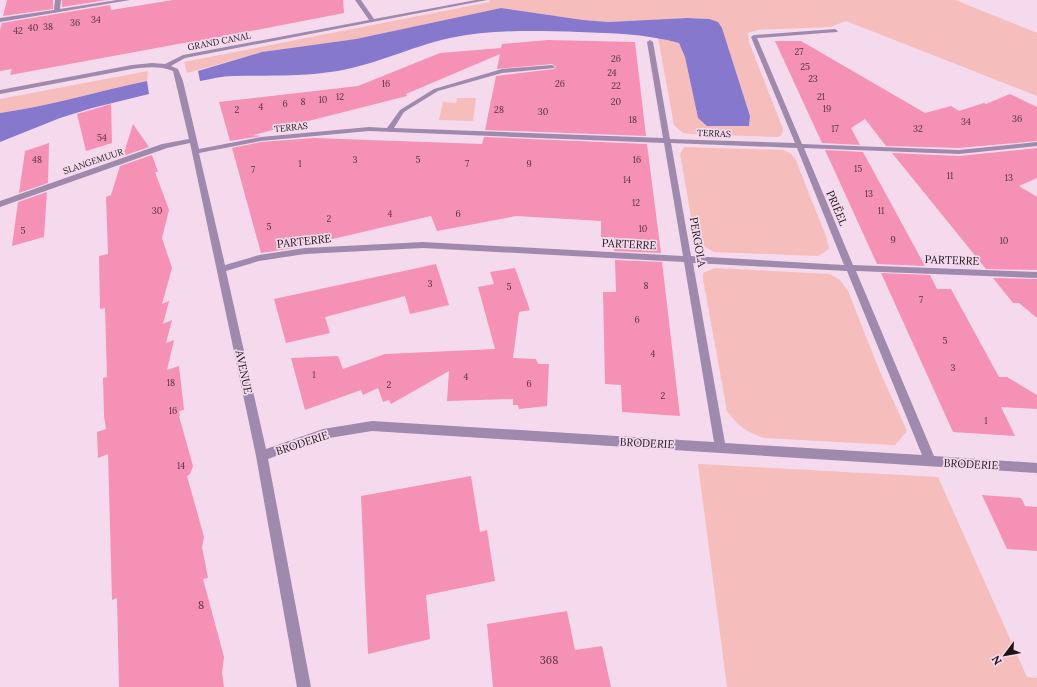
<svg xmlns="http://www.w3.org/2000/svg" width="1037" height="687" font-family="Lora,serif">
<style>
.green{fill:#f5bdbb}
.water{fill:#8578cd}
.building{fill:#f591b5}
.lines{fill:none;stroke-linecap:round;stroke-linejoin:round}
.street{fill:#9f89ad;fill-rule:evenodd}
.labels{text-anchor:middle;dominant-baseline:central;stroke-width:3.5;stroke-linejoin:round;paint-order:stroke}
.number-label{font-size:9px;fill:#523241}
.far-street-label{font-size:9px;fill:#1c131a;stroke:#f5daee}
.street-label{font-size:11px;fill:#1c131a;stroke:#f5daee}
.near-number-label{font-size:11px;fill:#523241}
</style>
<rect width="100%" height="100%" fill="#f5daee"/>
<!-- green -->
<path class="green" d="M 489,0 L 955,0 L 1037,33 L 1037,96 L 846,21 L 830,27 L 758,30 L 748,33 L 749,42 L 783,129 L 782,135 L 778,137 L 690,134 L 683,133 L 674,125 L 658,38 L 679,43 L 685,57 L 698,118 L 749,126 L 750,116 L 722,28 L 709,19 L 687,18 L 608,22 L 583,20 L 501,8 L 356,39 L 262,52 L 187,73 L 184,62 L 490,2 Z
M 148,71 L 147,81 C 98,91 50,106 0,113 L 0,99 Z
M 457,98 L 476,98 L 473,121 L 439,120 L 443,102 L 456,103 Z
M 684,147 L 783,150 L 790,153 L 795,158 L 827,239 L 829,249 L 818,256 L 714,252 L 705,247 L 695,239 L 680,154 Z
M 715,268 L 830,274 L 840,280 L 848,291 L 880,372 L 907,431 L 895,445 L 764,438 C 745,431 739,427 727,411 L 703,279 L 703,273 Z
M 698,464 L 938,477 L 1027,677 L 1037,678 L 1037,687 L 727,687 Z"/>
<!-- water -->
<path class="water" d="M 501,8 L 583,20 L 608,22 L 687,18 L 709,19 L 718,22 L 722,28 L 750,116 L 749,126 L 707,126 L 698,118 L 685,57 L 679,43 C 647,34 612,33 579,32 C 537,31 492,29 450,38 C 409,47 371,67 330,72 C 298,77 265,75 233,76 C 222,76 211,79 200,81 L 198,71 L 262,52 L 356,39 Z
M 147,81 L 149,94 L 92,108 L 60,118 L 0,142 L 0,113 C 50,106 98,91 147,81 Z"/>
<!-- building -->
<path class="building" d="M 7,0 L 53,0 L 53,9 L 3,16 Z
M 62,0 L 107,0 L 62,7 Z
M 173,0 L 343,0 L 344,13 L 189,43 L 189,42 L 10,75 L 12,69 L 0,71 L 0,30 L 2,23 L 110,5 L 111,10 Z
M 548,40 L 635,42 L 646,136 L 485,130 L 496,76 L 554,69 L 556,67 L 552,64 L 497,69 L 500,54 L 406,94 L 407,96 L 253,135 L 261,136 L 230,141 L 219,102 L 358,86 L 440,53 L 501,48 L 502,44 Z
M 775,41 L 801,41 L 925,113 L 951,106 L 959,111 L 984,103 L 986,104 L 1010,94 L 1037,107 L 1037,141 L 959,148 L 886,146 L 865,119 L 851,128 L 860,145 L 822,143 Z
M 111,104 L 112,143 L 86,151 L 77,114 Z
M 133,124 L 149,147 L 123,156 Z
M 484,137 L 647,144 L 661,253 L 614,251 L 614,237 L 601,237 L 601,221 L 516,216 L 437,231 L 431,216 L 294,248 L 261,253 L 232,148 L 261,142 L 314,138 L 482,144 Z
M 49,143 L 48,183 L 19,193 L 25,151 Z
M 1037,148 L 1037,178 L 1019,186 L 1037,197 L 1037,270 L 986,269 L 892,153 L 959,156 Z
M 825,150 L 863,152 L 925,266 L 877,264 Z
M 152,155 L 158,172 L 155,172 L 169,210 L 162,238 L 172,268 L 162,304 L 169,301 L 163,324 L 172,320 L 166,343 L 174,340 L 167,370 L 179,366 L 184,410 L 179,411 L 180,416 L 179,416 L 193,466 L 190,474 L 187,476 L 204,537 L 202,547 L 208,578 L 203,579 L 224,657 L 222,673 L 224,687 L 119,687 L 117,598 L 112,600 L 108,454 L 98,458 L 97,432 L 106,429 L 104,416 L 103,378 L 107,377 L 105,308 L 100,309 L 99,256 L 108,254 L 106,197 L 111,195 L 120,166 Z
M 47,192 L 44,237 L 12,246 L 18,202 Z
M 615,260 L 662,262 L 680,416 L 622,412 L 621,385 L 605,384 L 603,292 L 616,292 Z
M 436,264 L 449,305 L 410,314 L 405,296 L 325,317 L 330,333 L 286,343 L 274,299 Z
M 515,268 L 530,310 L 519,312 L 513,358 L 536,359 L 538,364 L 549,364 L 547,406 L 519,409 L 518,405 L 513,405 L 513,399 L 447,401 L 449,371 L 391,404 L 389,400 L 383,402 L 378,388 L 363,395 L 361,390 L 305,410 L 291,358 L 338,356 L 343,369 L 385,354 L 495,349 L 478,287 L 494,284 L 490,272 Z
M 881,273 L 930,275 L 937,289 L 951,289 L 999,377 L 1007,377 L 1037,395 L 1037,409 L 1001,407 L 1015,436 L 953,432 Z
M 993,278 L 1037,279 L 1037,318 L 1019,303 L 1013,303 Z
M 471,476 L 480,532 L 487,530 L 495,581 L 426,595 L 430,639 L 368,654 L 361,496 Z
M 982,495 L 1021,498 L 1025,506 L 1037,507 L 1037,551 L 1007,549 Z
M 567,611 L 575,650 L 602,646 L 611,687 L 493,687 L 487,624 Z"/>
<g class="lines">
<!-- street -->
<path class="street" d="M 55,0 L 61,0 L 60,9 L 117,0 L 130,0 L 0,22 L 0,18 L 54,10 Z
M 355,0 L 361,0 L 374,19 L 476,0 L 487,0 L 185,58 L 171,66 L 178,69 L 183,81 L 199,149 L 261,137 L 369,127 L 387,128 L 400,110 L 434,89 L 502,69 L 552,65 L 555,67 L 554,68 L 502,73 L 438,91 L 404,112 L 394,128 L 663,138 L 647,42 L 650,40 L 653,42 L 670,139 L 795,143 L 751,37 L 754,35 L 835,29 L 838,31 L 837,32 L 757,38 L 802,144 L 959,150 L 1037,142 L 1037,146 L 959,154 L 804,148 L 853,265 L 1037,272 L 1037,278 L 856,271 L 934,456 L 1037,463 L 1037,473 L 372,431 L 323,439 L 268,459 L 311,687 L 297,687 L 256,456 L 190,143 L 167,148 L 0,207 L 0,201 L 162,144 L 189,139 L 173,71 C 160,66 147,67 132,69 L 0,94 L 0,90 L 132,65 L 152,63 L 165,64 L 183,55 L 369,20 ZM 369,131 L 664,143 L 683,256 L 423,242 L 305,248 L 259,255 L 225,265 L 199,153 L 261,141 ZM 671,143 L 797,148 L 844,265 L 691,256 ZM 423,248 L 684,262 L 714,442 L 372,421 L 323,429 L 266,449 L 226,271 L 259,261 L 305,254 ZM 693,263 L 847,271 L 922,455 L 725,443 Z"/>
</g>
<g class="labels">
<!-- number labels -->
<g class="number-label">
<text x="96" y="19">34</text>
<text x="75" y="22">36</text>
<text x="48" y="26">38</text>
<text x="33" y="27">40</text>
<text x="18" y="30">42</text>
<text x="799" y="51">27</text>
<text x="616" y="58">26</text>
<text x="805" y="66">25</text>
<text x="612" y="72">24</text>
<text x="813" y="78">23</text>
<text x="386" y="83">16</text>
<text x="560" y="83">26</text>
<text x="616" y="85">22</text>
<text x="340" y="96">12</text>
<text x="821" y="96">21</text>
<text x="323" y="99">10</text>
<text x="303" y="101">8</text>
<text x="616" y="101">20</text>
<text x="285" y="103">6</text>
<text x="261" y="106">4</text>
<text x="827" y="108">19</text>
<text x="237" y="109">2</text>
<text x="499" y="109">28</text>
<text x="543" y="111">30</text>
<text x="1017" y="118">36</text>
<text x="633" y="119">18</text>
<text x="966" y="121">34</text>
<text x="835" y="128">17</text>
<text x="918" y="128">32</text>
<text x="102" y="137">54</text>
<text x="37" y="159">48</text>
<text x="355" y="159">3</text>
<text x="418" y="159">5</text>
<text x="637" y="159">16</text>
<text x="300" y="163">1</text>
<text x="467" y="163">7</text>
<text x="529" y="163">9</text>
<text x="858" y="168">15</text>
<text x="253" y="169">7</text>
<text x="950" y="175">11</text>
<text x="1009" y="177">13</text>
<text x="627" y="179">14</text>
<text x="869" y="193">13</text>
<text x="636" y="202">12</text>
<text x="157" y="210">30</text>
<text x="881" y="210">11</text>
<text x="390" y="213">4</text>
<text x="458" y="213">6</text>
<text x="329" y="218">2</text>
<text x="269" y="226">5</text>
<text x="643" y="228">10</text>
<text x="23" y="230">5</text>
<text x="893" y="239">9</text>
<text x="1004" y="240">10</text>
<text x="430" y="283">3</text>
<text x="646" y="285">8</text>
<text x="509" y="286">5</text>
<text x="921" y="299">7</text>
<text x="637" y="319">6</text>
<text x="945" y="340">5</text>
<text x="653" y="353">4</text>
<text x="953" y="367">3</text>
<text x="314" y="374">1</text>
<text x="466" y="376">4</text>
<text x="171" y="382">18</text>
<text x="529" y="383">6</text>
<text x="389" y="384">2</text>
<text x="663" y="395">2</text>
<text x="173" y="410">16</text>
<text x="986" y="420">1</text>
<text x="181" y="465">14</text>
</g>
<!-- far-street labels -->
<g class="far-street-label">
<text transform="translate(219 41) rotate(-11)">GRAND CANAL</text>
<text transform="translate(291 127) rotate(-6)">TERRAS</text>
<text transform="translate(714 133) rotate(2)">TERRAS</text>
<text transform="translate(93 161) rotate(-19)">SLANGEMUUR</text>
</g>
<!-- street labels -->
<g class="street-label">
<text transform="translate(837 208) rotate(67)">PRIËEL</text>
<text transform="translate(304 241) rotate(-6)">PARTERRE</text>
<text transform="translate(698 242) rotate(80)">PERGOLA</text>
<text transform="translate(629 244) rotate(3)">PARTERRE</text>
<text transform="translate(952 260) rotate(2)">PARTERRE</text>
<text transform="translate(244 372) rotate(78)">AVENUE</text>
<text transform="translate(302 443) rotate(-18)">BRODERIE</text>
<text transform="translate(647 443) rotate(3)">BRODERIE</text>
<text transform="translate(971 464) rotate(3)">BRODERIE</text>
</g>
<!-- near-number labels -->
<g class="near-number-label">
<text x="201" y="605">8</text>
<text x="549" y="660">368</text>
</g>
</g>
<!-- north arrow -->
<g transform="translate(1005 655) rotate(238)" stroke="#f5daee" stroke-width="3" paint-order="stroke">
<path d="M0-3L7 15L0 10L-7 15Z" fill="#1c131a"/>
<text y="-6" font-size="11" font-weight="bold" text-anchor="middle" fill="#1c131a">N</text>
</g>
</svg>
